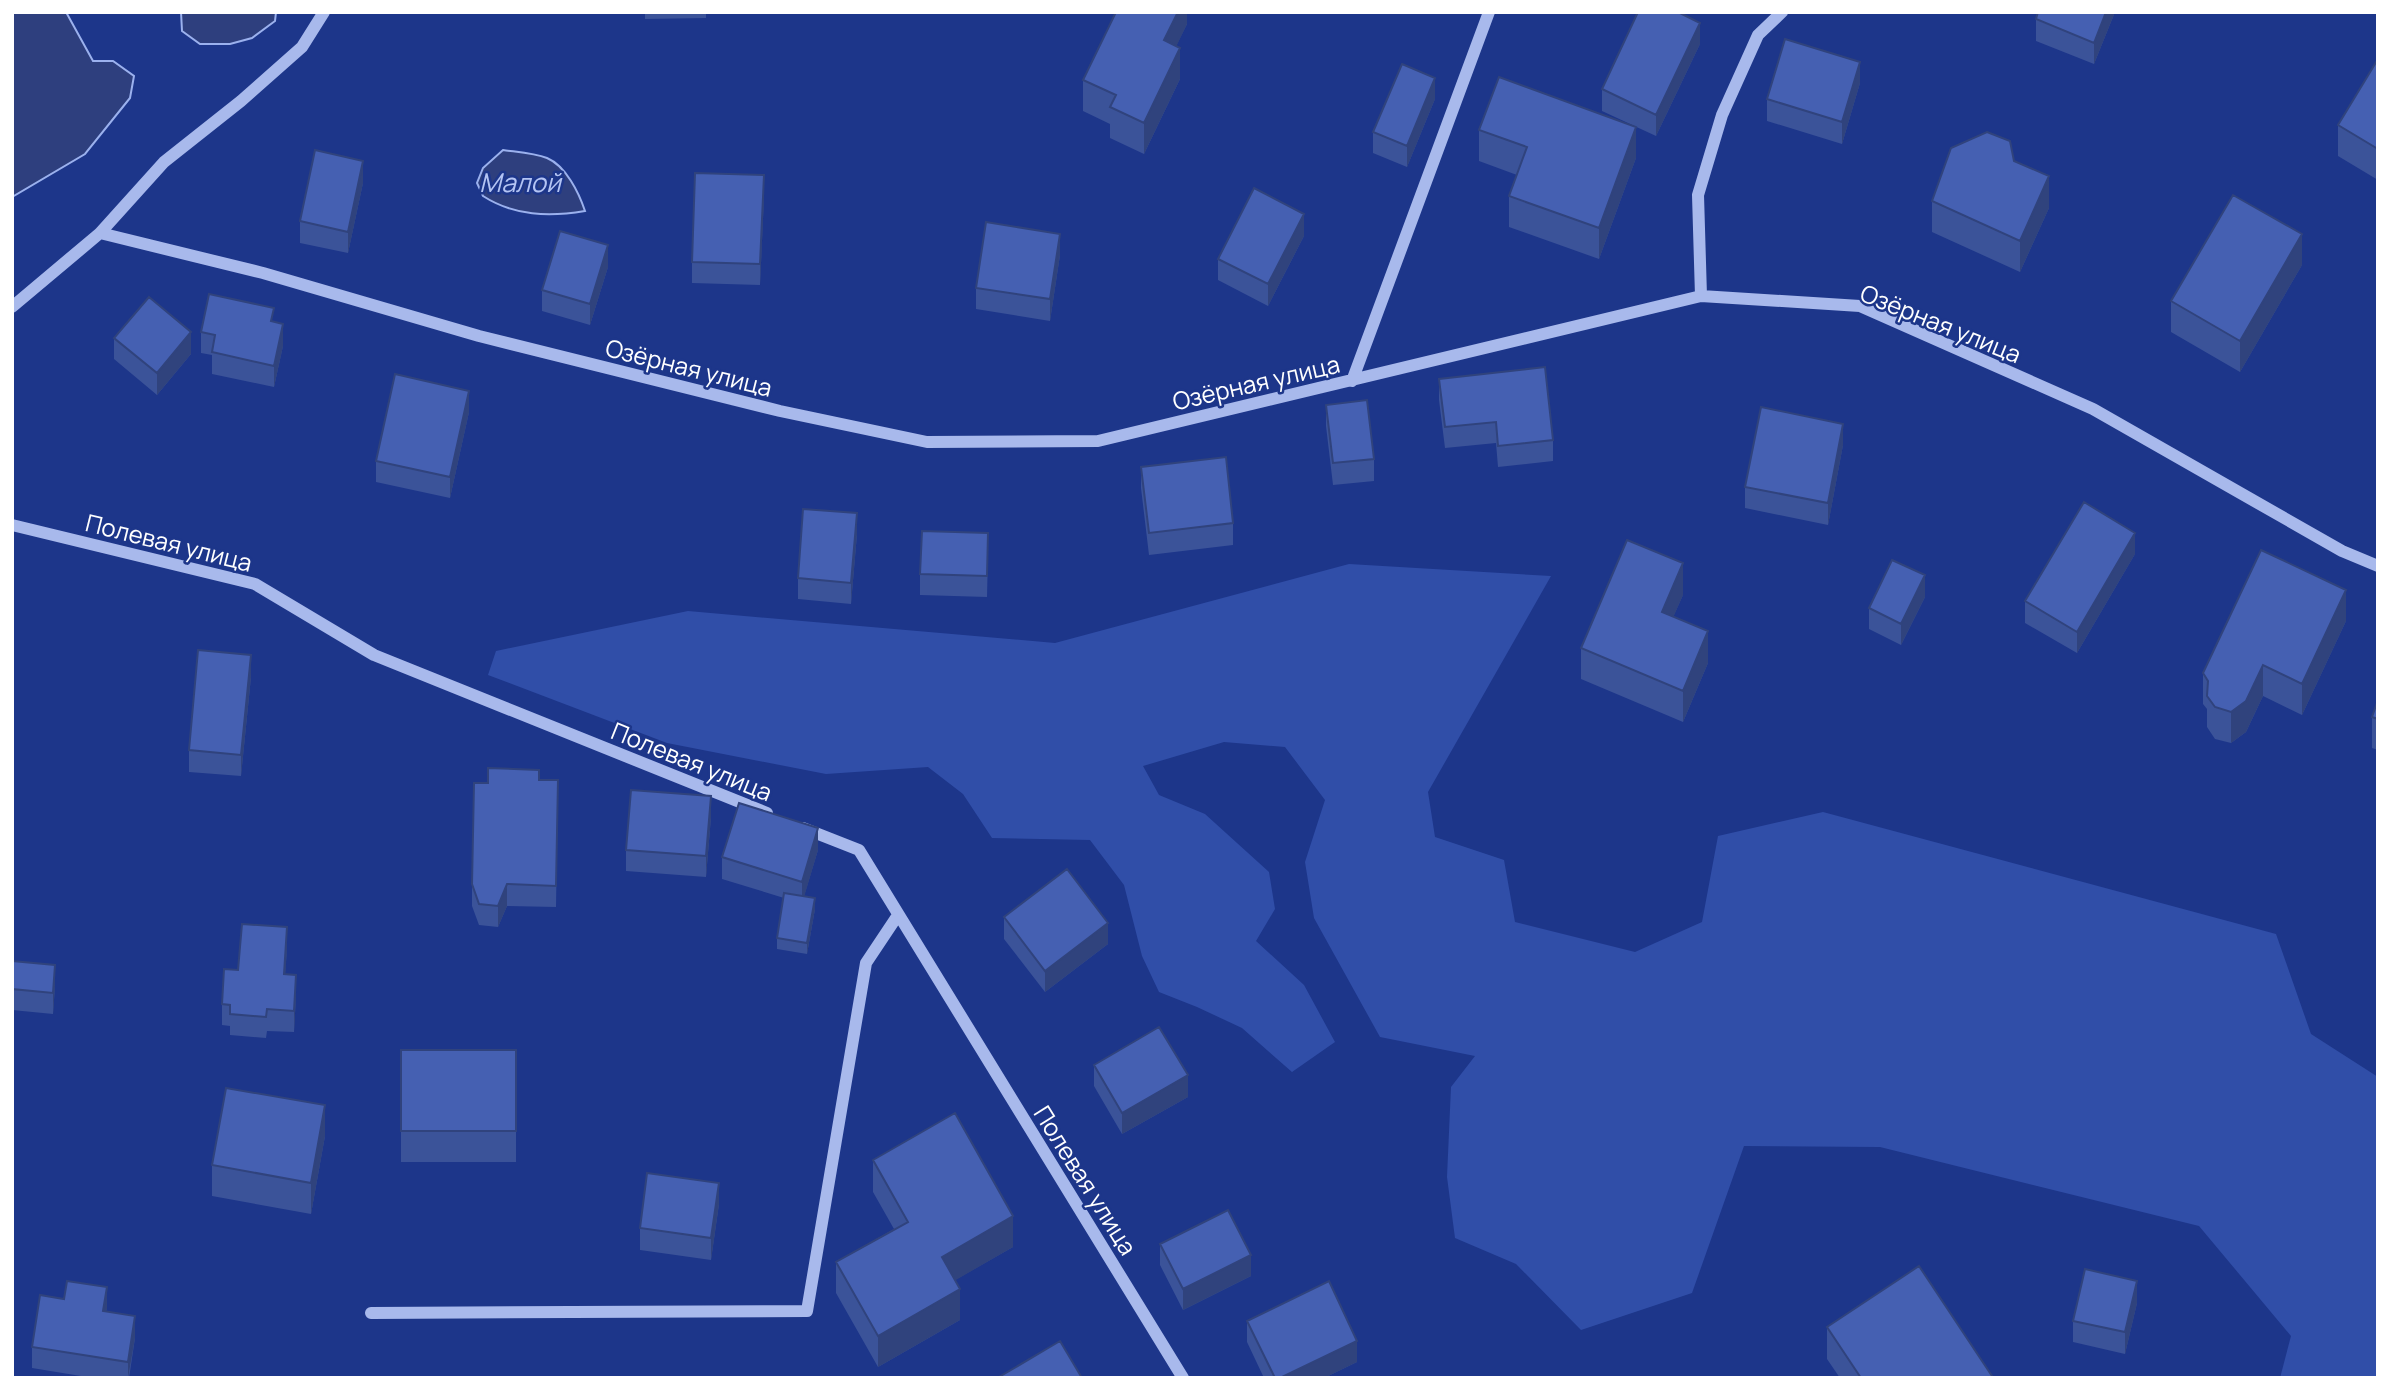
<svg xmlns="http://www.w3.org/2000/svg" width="2390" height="1390" font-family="Manrope,sans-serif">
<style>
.green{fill:#304ea8}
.water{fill:#2e3f7e;stroke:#9bb1ee;stroke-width:2}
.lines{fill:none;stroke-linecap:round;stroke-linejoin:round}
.minor{stroke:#a8b9ec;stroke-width:12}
.wall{fill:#3b5399}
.shaded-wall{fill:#30437d}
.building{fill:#4560b2;stroke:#30437d;stroke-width:2}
.labels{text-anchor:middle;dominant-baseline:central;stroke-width:5;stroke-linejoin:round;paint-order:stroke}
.street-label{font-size:24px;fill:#fff;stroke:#1d368a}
.water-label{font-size:26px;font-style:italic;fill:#b4c4f3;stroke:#1d368a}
</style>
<rect width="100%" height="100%" fill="#1d368a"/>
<!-- green -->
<path class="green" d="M 1349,564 L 1551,576 L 1428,792 L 1435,837 L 1504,860 L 1515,922 L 1635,952 L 1702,922 L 1718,836 L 1823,812 L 2276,934 L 2311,1034 L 2378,1077 L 2378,1378 L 2280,1378 L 2291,1336 L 2199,1226 L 1880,1147 L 1744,1146 L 1692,1293 L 1581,1330 L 1516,1264 L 1455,1238 L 1447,1177 L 1451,1087 L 1475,1056 L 1380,1037 L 1314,918 L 1305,862 L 1325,800 L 1285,747 L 1224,742 L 1143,766 L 1159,795 L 1205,814 L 1269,872 L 1275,909 L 1256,941 L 1304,985 L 1335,1042 L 1292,1072 L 1242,1028 L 1197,1007 L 1159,992 L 1142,956 L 1124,885 L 1090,840 L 992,838 L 963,794 L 928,767 L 826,774 L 667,743 L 488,675 L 496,651 L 688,611 L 1055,643 Z"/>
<!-- water -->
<path class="water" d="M 12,12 L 66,12 L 93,61 L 113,61 L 134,76 L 130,98 L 85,154 L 12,197 Z
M 181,12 L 276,12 L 275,21 L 252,38 L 230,44 L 200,44 L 182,31 Z
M 503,150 C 517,152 534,153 547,158 C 566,166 579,193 585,211 C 549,217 514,216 483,196 L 477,183 L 483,168 Z"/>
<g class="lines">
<!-- minor -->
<path class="minor" d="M 100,233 L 263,273 L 479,336 L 780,411 L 927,442 L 1098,441 L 1701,296 L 1860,306 L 2093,409 L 2342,551 L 2378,566
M 1701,296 L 1698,195 L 1722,115 L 1758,35 L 1782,12
M 12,307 L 100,233 L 164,162 L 241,101 L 302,47 L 324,12
M 1352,381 L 1489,12
M 12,525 L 255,584 L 374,655 L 767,813
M 803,828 L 859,850 L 1183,1378
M 371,1313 L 807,1311 L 866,963 L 898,915"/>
</g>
<!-- wall -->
<path class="wall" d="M 645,12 L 706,12 L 706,18 L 645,19 Z
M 1187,12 L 1187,24 L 1176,46 L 1180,79 L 1144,154 L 1110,138 L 1110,124 L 1083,111 L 1083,80 Z
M 2115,12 L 2094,64 L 2036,41 L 2036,19 Z
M 1700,44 L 1656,136 L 1602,111 L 1602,89 Z
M 2378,59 L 2378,180 L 2338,156 L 2338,125 Z
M 1860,83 L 1842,144 L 1767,121 L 1767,99 Z
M 1435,99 L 1407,167 L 1373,153 L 1373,132 Z
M 1479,130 L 1636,158 L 1599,259 L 1509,227 L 1509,196 L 1517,175 L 1479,161 Z
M 2014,161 L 2049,208 L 2020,272 L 1932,232 L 1932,201 Z
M 363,183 L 348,253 L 300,243 L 300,221 Z
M 764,197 L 760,285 L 692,283 L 692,262 Z
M 1304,236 L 1268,306 L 1218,280 L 1218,259 Z
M 1060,255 L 1050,321 L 976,309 L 976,288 Z
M 2302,265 L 2240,372 L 2171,332 L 2171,301 Z
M 608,267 L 590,325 L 542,311 L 542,290 Z
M 274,322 L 283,346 L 274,387 L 212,374 L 212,355 L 201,353 L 201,332 Z
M 114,338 L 191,354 L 157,395 L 114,359 Z
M 1439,379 L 1553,440 L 1553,461 L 1498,467 L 1496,443 L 1445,448 L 1439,400 Z
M 1326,405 L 1374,459 L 1374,481 L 1333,485 L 1326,426 Z
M 469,412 L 450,498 L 376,482 L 376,461 Z
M 1843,445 L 1828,525 L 1745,508 L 1745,487 Z
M 1141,467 L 1233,523 L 1233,545 L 1149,555 L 1141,488 Z
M 857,534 L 851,604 L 798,599 L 798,578 Z
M 2135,554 L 2077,653 L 2025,623 L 2025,601 Z
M 988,555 L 987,597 L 920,595 L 920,574 Z
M 1683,595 L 1673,617 L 1708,663 L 1683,722 L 1581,679 L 1581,648 Z
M 1925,597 L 1901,645 L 1869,629 L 1869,608 Z
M 2346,621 L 2302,715 L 2263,696 L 2246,732 L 2231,743 L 2215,739 L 2207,727 L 2207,709 L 2203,704 L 2203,673 Z
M 251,677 L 241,776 L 189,772 L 189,750 Z
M 2378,700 L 2378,750 L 2372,748 L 2372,717 Z
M 539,780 L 558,780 L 556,907 L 507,906 L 498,927 L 479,925 L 472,906 L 472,884 L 488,783 Z
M 711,817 L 706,877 L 626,871 L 626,850 Z
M 818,850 L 804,896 L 815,909 L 807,954 L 777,949 L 777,938 L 784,898 L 722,879 L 722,857 Z
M 1004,917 L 1108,944 L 1045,992 L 1004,939 Z
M 287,949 L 285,974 L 296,996 L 294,1032 L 267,1031 L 266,1038 L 230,1035 L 230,1026 L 222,1025 L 222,1004 L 238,970 Z
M 12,961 L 55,986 L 53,1014 L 12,1010 Z
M 401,1050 L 516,1050 L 516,1162 L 401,1162 Z
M 1094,1065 L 1188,1097 L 1122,1134 L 1094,1086 Z
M 325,1136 L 311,1214 L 212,1196 L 212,1165 Z
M 873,1160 L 1013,1247 L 955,1280 L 960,1320 L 878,1367 L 836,1293 L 836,1262 L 894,1229 L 873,1192 Z
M 719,1204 L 711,1260 L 640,1250 L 640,1228 Z
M 1160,1244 L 1251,1276 L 1183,1310 L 1160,1265 Z
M 2137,1303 L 2125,1354 L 2073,1342 L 2073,1321 Z
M 107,1308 L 106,1311 L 135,1338 L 129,1378 L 93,1378 L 32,1368 L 32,1347 Z
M 1247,1321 L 1357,1362 L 1324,1378 L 1264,1378 L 1247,1342 Z
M 1827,1327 L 1992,1378 L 1840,1378 L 1827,1359 Z"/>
<!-- shaded-wall -->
<path class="shaded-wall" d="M 1178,12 L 1187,12 L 1187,24 L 1164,72 L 1164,40 Z
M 2106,12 L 2115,12 L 2094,64 L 2094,43 Z
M 1700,23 L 1700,44 L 1656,136 L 1656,115 Z
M 1180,48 L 1180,79 L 1144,154 L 1144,123 Z
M 1860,62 L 1860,83 L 1842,144 L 1842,122 Z
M 1435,78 L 1435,99 L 1407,167 L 1407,146 Z
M 1636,127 L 1636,158 L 1599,259 L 1599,228 Z
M 363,161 L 363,183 L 348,253 L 348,232 Z
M 764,175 L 764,197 L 760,285 L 760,264 Z
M 2049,176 L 2049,208 L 2020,272 L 2020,241 Z
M 1304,214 L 1304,236 L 1268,306 L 1268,284 Z
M 1060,234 L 1060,255 L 1050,321 L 1050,299 Z
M 2302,234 L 2302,265 L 2240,372 L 2240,341 Z
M 608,245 L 608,267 L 590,325 L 590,304 Z
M 283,324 L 283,346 L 274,387 L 274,366 Z
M 191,332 L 191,354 L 157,395 L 157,373 Z
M 469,391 L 469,412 L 450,498 L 450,477 Z
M 1843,424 L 1843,445 L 1828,525 L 1828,503 Z
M 857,513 L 857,534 L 851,604 L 851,583 Z
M 2135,533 L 2135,554 L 2077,653 L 2077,632 Z
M 1683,563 L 1683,595 L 1662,643 L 1662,612 Z
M 1925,575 L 1925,597 L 1901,645 L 1901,624 Z
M 2346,590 L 2346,621 L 2302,715 L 2302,684 Z
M 1708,631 L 1708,663 L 1683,722 L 1683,691 Z
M 251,655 L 251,677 L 241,776 L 241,755 Z
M 2263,665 L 2263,696 L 2246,732 L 2231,743 L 2231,712 Z
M 711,796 L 711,817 L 706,877 L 706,856 Z
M 818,828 L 818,850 L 802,904 L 802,882 Z
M 507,884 L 507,906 L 498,927 L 498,906 Z
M 815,898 L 815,909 L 807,954 L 807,943 Z
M 1108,923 L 1108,944 L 1045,992 L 1045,971 Z
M 287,927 L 287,949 L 284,996 L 284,974 Z
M 55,965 L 55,986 L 53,1014 L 53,993 Z
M 296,975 L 296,996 L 294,1032 L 294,1011 Z
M 1188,1075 L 1188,1097 L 1122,1134 L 1122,1113 Z
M 325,1105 L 325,1136 L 311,1214 L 311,1183 Z
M 719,1183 L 719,1204 L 711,1260 L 711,1238 Z
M 1013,1216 L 1013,1247 L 942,1288 L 942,1257 Z
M 1251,1255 L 1251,1276 L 1183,1310 L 1183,1289 Z
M 2137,1281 L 2137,1303 L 2125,1354 L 2125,1332 Z
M 107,1287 L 107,1308 L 103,1332 L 103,1311 Z
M 960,1289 L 960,1320 L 878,1367 L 878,1336 Z
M 135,1316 L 135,1338 L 128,1378 L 128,1362 Z
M 1357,1341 L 1357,1362 L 1324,1378 L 1280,1378 Z"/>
<!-- building -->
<path class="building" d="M 1116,12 L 1178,12 L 1164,40 L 1180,48 L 1144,123 L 1110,107 L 1116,95 L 1083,80 Z
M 1638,12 L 1678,12 L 1700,23 L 1656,115 L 1602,89 Z
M 2038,12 L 2106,12 L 2094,43 L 2036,19 Z
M 1785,39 L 1860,62 L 1842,122 L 1767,99 Z
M 2378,59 L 2378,149 L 2338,125 Z
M 1402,64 L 1435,78 L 1407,146 L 1373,132 Z
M 1499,77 L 1636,127 L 1599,228 L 1509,196 L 1527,147 L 1479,130 Z
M 1987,132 L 2010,141 L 2014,161 L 2049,176 L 2020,241 L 1932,201 L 1951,148 Z
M 315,150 L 363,161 L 348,232 L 300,221 Z
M 695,173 L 764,175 L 760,264 L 692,262 Z
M 1254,188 L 1304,214 L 1268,284 L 1218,259 Z
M 2233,195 L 2302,234 L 2240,341 L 2171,301 Z
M 986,222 L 1060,234 L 1050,299 L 976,288 Z
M 560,231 L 608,245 L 590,304 L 542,290 Z
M 209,294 L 274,308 L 271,321 L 283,324 L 274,366 L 212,352 L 215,335 L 201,332 Z
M 149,297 L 191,332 L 157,373 L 114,338 Z
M 1545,367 L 1553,440 L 1498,446 L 1496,422 L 1445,427 L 1439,379 Z
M 395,374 L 469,391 L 450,477 L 376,461 Z
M 1367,400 L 1374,459 L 1333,463 L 1326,405 Z
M 1761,407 L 1843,424 L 1828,503 L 1745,487 Z
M 1226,457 L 1233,523 L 1149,533 L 1141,467 Z
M 2084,502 L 2135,533 L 2077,632 L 2025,601 Z
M 803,509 L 857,513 L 851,583 L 798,578 Z
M 922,531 L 988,533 L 987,576 L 920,574 Z
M 1627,540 L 1683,563 L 1662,612 L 1708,631 L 1683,691 L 1581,648 Z
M 2261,550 L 2346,590 L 2302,684 L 2263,665 L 2246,701 L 2231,712 L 2215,707 L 2207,696 L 2208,681 L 2203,673 Z
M 1892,560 L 1925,575 L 1901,624 L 1869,608 Z
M 198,650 L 251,655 L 241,755 L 189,750 Z
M 2378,700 L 2378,719 L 2372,717 Z
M 488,768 L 539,770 L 539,780 L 558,780 L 556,886 L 507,884 L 498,906 L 479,904 L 472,884 L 474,783 L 488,783 Z
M 631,790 L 711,796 L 706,856 L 626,850 Z
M 739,803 L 818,828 L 802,882 L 722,857 Z
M 1067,869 L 1108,923 L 1045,971 L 1004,917 Z
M 784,893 L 815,898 L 807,943 L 777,938 Z
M 242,924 L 287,927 L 284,974 L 296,975 L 294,1011 L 267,1009 L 266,1017 L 230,1014 L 230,1005 L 222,1004 L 224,969 L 238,970 Z
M 12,961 L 55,965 L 53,993 L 12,989 Z
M 1159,1027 L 1188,1075 L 1122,1113 L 1094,1065 Z
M 401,1050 L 516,1050 L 516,1131 L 401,1131 Z
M 226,1088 L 325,1105 L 311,1183 L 212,1165 Z
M 955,1113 L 1013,1216 L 942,1257 L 960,1289 L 878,1336 L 836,1262 L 908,1222 L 873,1160 Z
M 647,1173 L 719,1183 L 711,1238 L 640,1228 Z
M 1228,1210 L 1251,1255 L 1183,1289 L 1160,1244 Z
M 1919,1266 L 1992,1376 L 1989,1378 L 1861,1378 L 1827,1327 Z
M 2085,1269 L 2137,1281 L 2125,1332 L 2073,1321 Z
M 67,1281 L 107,1287 L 103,1311 L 135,1316 L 128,1362 L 32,1347 L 40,1295 L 64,1299 Z
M 1329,1281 L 1357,1341 L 1280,1378 L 1275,1378 L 1247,1321 Z
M 1060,1341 L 1082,1378 L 1000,1378 L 999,1377 Z"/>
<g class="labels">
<!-- street labels -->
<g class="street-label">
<text transform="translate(1941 323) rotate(22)">Озёрная улица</text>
<text transform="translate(689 367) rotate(14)">Озёрная улица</text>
<text transform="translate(1256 382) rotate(-13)">Озёрная улица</text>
<text transform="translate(169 542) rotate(14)">Полевая улица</text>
<text transform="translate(692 761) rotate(22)">Полевая улица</text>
<text transform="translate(1086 1180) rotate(58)">Полевая улица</text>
</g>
<!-- water labels -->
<g class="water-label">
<text x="520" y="182">Малой</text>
</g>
</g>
<!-- border -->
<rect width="2390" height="1390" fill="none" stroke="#ffffff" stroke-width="28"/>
</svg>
